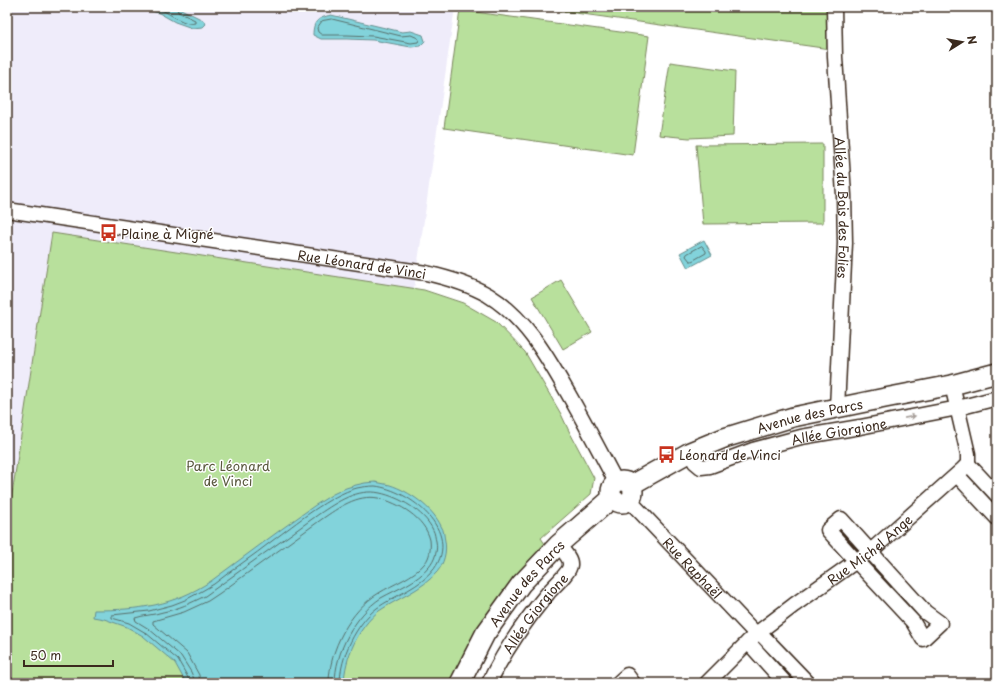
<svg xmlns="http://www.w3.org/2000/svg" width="1004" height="690" font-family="'Playpen Sans',sans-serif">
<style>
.built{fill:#efecfa}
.green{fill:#b8e09c;stroke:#7a855d}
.water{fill:#82d3db;stroke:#668f8f}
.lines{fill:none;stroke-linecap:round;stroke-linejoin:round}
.shore{stroke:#576e6a;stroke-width:1}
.street-casing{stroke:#3b2a1e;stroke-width:17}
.secondary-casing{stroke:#3b2a1e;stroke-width:22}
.street{stroke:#fff;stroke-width:14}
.secondary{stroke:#fff;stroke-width:19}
.oneway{fill:#a79f9a}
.labels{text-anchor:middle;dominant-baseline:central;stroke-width:3;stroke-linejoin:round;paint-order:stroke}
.street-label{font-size:13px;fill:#3b2a1e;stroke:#fff}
.poi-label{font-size:13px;fill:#3b2a1e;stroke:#fff;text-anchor:start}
.park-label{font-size:13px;fill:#5a583e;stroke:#fff}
</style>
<rect width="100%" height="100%" fill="#fff"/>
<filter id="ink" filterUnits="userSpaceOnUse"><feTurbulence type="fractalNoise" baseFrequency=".025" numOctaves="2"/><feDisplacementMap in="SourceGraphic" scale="8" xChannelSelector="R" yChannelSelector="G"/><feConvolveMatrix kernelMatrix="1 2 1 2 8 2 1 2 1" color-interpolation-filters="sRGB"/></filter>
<g filter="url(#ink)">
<!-- built -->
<path class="built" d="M 7,7 L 455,7 L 414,289 L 52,233 L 7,527 Z"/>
<!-- green -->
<path class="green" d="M 533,7 L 828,7 L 830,49 Z
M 460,10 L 649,36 L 633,155 L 444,128 Z
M 670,62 L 735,71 L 733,136 L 689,138 L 659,135 Z
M 823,144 L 823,223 L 703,224 L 696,145 Z
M 52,233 L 424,290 L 463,303 L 496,322 L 525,352 L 561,414 L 568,429 L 594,478 L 591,494 L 541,538 L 547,547 L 454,683 L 7,683 L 7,527 Z
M 561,280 L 592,332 L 563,349 L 532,297 Z"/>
<!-- water -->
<path class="water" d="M 136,7 L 179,8 L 203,20 L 206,24 L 203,27 L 192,28 L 175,22 L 159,13 Z
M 331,15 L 402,32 L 411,31 L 423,35 L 425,41 L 420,46 L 411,47 L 373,40 L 347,39 L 321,39 L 313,35 C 313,20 319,18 331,15 Z
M 704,240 L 712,255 L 688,268 L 680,253 Z
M 375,482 C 380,483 385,484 390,485 C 409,491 433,508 441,526 C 444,530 444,536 445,541 C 447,551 444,564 437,572 C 422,590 398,598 379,611 C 358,628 345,657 344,683 L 186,683 L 175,663 L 143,636 L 127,627 L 104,619 L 93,617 L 94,610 C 139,610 173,606 211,581 L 283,528 L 314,506 L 333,494 L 346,488 L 356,485 L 365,483 Z"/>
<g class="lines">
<!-- shore -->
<path class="shore" d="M 152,7 C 156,8 159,9 162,10 C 170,14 186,26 195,23 L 195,20 L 178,12 L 177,7
M 332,19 L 401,36 L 411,35 L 418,38 L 419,40 L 418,42 L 411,43 L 373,36 L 347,35 L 322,35 L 318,32 L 317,28 L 322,21 Z
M 702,246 L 706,251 L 706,253 L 692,261 L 690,261 L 686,256 L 687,254 Z
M 189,683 L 189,680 L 186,674 L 178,660 L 146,633 L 129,623 L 112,618 L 112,615 L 149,611 L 172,605 L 185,600 L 202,591 L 214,584 C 233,569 253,556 272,541 C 295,524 330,495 357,488 C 362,487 369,486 375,486 C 410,490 462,531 434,569 C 422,586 394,596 377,608 C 356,624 340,657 340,683
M 194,683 L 194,679 L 191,672 L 181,656 L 149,629 L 136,621 L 135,618 C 144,615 154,615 163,612 C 178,609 191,603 205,596 L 319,514 C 337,502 357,488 380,493 C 399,497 424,511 433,530 C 435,533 435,538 436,541 C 438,550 435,560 429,567 C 417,582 397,589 381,598 C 355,615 335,652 335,683
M 200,683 L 199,675 L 187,653 L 153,624 L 153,621 L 184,612 L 208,601 L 220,593 L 322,519 C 338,508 357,494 378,498 C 399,503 425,518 430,540 C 431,548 430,557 425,563 C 414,577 393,584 379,593 C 350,610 329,650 329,683"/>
<defs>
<g id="street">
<path id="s1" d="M 834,7 L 835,57 L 844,195 L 845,243 L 837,408"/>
<path id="s2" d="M 7,210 L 426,273 C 448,278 469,284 488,295 C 524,317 545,353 565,388 C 583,419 599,450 616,482"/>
<path id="s3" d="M 690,452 L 695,462 L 701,467 L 710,466 L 753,450 L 801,437 L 860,427 L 958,408 L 997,398"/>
<path d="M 968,464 L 997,495"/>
<path d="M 957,475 L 997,518"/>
<path id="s4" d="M 629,500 L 756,634"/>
<path d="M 841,519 L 925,612 L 940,623 L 923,639 L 913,622 L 856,561 L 828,530 Z"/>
<path d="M 759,632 L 808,683"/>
<path d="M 748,642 L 785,683"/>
<path id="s5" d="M 489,683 C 504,651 525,621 548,593 C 552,588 570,572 570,565 C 571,558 562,550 558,545"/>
<path d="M 618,683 L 627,675 L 633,683"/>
<path id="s6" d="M 707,683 L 756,634 L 794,605 L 873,549 L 963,469 L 968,464 L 968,454 L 952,385"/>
</g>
<g id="secondary">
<circle cx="622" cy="492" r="11"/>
<path id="s7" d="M 631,485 L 690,452 L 724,438 L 793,417 L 885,398 L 952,385 L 997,373"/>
<path id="s8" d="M 460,683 L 485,634 L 521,584 L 558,545 L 612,498"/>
</g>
</defs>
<!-- street casing -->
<use href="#street" class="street-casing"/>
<!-- secondary casing -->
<use href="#secondary" class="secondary-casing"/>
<!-- street -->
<use href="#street" class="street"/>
<!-- secondary -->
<use href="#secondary" class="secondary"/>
</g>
<!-- one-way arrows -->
<defs><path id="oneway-solid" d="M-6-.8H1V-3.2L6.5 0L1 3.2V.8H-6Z"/></defs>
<use class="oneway" href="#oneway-solid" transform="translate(910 417) rotate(-11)"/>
</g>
<!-- icons -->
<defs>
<symbol id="bus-bare" viewBox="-9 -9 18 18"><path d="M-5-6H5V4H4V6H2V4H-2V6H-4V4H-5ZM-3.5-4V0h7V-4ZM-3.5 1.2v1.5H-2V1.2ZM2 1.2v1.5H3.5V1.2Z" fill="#c8321e" stroke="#fff" stroke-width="2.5" paint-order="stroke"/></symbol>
</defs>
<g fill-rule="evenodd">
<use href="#bus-bare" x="96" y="220" width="25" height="25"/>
<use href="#bus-bare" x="654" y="442" width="25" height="25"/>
</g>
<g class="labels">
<!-- street labels -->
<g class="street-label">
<text stroke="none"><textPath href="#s1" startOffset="201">Allée du Bois des Folies</textPath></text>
<text stroke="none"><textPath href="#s2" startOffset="359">Rue Léonard de Vinci</textPath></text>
<text stroke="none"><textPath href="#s7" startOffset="193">Avenue des Parcs</textPath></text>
<text stroke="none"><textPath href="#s3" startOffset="162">Allée Giorgione</textPath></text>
<text stroke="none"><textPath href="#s6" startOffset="211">Rue Michel Ange</textPath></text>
<text stroke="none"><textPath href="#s4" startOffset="93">Rue Raphaël</textPath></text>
<text stroke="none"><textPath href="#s8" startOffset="121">Avenue des Parcs</textPath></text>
<text stroke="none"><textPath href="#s5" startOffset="84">Allée Giorgione</textPath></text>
</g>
<!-- poi labels -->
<g class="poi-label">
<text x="121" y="233">Plaine à Migné</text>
<text x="679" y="454">Léonard de Vinci</text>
</g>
<!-- park labels -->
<g class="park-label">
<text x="228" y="465">Parc Léonard<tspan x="228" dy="15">de Vinci</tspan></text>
</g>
</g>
<!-- margin -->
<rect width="1004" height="690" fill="none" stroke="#fff" stroke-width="24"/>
<rect x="12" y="12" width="980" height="666" fill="none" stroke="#3b2a1e" stroke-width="1.5" filter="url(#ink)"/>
<!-- north arrow -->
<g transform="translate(962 42) rotate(79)" stroke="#ffffff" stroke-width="3" paint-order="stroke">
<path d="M0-3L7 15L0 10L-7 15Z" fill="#3b2a1e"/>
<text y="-6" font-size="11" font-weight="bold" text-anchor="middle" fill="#3b2a1e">N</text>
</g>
<!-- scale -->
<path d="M24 660v6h89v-6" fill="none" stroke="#3b2a1e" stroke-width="2"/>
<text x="30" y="660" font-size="12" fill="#3b2a1e" stroke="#ffffff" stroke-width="3" paint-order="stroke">50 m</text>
</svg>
